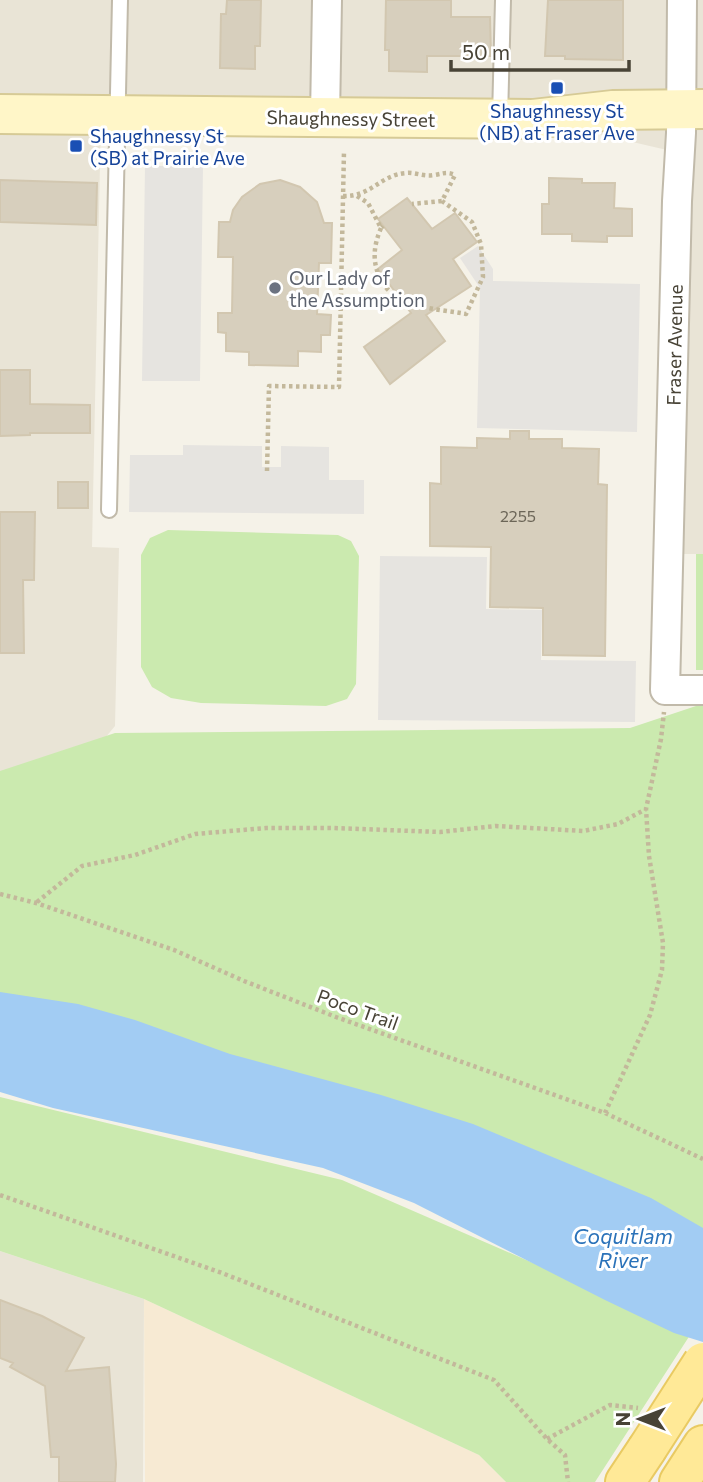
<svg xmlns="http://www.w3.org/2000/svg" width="703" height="1482" font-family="Commissioner,sans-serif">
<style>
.residential{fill:#e9e4d6}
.commercial{fill:#f7ead3}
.green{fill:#cbeaaf}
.parking{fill:#e6e4e0}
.water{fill:#a2ccf3}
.building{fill:#d7cfbd;stroke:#d2c7b0;stroke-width:2}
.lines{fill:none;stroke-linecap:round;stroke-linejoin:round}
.service-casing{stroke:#c1baaa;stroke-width:18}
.minor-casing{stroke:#c1baaa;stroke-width:32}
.secondary-casing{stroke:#d6ca96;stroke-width:42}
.primary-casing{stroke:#e9ca62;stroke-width:42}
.path{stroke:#c3b89b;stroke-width:4.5;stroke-dasharray:3.5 3.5;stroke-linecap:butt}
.service{stroke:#fff;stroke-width:14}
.minor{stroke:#fff;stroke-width:28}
.secondary{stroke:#fff6c8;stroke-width:38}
.primary{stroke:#ffe997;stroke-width:38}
.primary-bridge-casing{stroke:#e9ca62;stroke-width:42;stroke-linecap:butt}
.primary-bridge{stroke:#ffe997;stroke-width:38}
.transit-dot{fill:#1a4fb4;stroke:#fff;stroke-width:2.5}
.worship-dot{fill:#6b7280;stroke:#fff;stroke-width:2.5}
.labels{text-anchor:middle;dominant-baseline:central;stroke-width:6;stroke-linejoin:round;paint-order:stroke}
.number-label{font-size:16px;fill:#6c6658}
.transit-label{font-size:19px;fill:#164399;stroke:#fff}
.street-label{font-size:19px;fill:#484336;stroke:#fff}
.worship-label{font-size:19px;fill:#5b616d;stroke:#fff;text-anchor:start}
.water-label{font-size:21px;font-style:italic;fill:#2a72b9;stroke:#fff}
</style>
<rect width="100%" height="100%" fill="#f5f2e8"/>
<!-- residential -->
<path class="residential" d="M 0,0 L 703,0 L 703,554 L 671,554 L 680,153 L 533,119 L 101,116 L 92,547 L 119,548 L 115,726 L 105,738 L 0,778 Z
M 0,1251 L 144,1299 L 143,1482 L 0,1482 Z"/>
<!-- commercial -->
<path class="commercial" d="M 144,1299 L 479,1455 L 506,1482 L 145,1482 Z"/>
<!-- green -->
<path class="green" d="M 168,530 L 338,535 L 351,541 L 359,556 L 356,684 L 347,699 L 326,706 L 201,703 L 171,698 L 152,687 L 141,667 L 141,555 L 150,538 Z
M 696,554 L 703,554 L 703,670 L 696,670 Z
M 696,706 L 703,706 L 703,1245 L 0,1009 L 0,771 L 115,733 L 630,728 Z
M 0,1097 L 342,1180 L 692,1332 L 595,1482 L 506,1482 L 479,1455 L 144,1299 L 0,1251 Z"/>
<!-- parking -->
<path class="parking" d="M 145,166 L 203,166 L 200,381 L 142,381 Z
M 478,246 L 493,269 L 493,281 L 640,284 L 637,432 L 477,428 L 480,288 L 460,258 Z
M 183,445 L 262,446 L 262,467 L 281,467 L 281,446 L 329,447 L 329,480 L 364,480 L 364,514 L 129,512 L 130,455 L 183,455 Z
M 380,556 L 487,557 L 486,609 L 542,610 L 541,660 L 636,661 L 635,722 L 378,720 Z"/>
<!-- water -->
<path class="water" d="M 0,992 L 78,1004 L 135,1020 L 230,1054 L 381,1095 L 473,1124 L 651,1198 L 703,1228 L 703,1342 L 674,1333 L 605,1300 L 414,1203 L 323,1168 L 53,1108 L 0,1092 Z"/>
<!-- building -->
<path class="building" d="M 227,0 L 261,0 L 260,46 L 255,46 L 255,69 L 220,68 L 221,14 L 226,14 Z
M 386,0 L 451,0 L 451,17 L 490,17 L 491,56 L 427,56 L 427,72 L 389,71 L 389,50 L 385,50 Z
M 548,0 L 623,0 L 623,60 L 565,59 L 565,56 L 545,56 Z
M 549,178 L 582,179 L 582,183 L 615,183 L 614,208 L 632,209 L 632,236 L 607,236 L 607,242 L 572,241 L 572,234 L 542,234 L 542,204 L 549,204 Z
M 0,180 L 97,183 L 96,225 L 0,222 Z
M 280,180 L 300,187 L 317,202 L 324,223 L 332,223 L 331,263 L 319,263 L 317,314 L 331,315 L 330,335 L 321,335 L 321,352 L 298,351 L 298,366 L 249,365 L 249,352 L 226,351 L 226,333 L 218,332 L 218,313 L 232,313 L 233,257 L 218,257 L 219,222 L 230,222 L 233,210 L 242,197 L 260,184 Z
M 407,198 L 432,229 L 455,213 L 477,242 L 453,259 L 471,286 L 426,315 L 445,341 L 390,384 L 364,347 L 411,313 L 378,269 L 402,250 L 378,219 Z
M 0,370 L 30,370 L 30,404 L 90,405 L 90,433 L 30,433 L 30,435 L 0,436 Z
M 510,431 L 529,431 L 529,439 L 562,439 L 562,448 L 599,449 L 598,484 L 607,485 L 605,656 L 543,655 L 543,608 L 490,607 L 491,547 L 430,546 L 430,483 L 441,484 L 441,447 L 477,448 L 477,438 L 510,439 Z
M 58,482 L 88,482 L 88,508 L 58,508 Z
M 0,512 L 35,512 L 34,580 L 23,580 L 24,653 L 0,653 Z
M 0,1300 L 42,1316 L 84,1338 L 66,1371 L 109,1367 L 116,1464 L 115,1482 L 59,1482 L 59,1457 L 51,1457 L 45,1386 L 10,1367 L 13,1363 L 0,1358 Z"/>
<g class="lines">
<defs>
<path id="service" d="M 500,118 L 503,0
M 109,510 L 120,0"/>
<path id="minor" d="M 682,0 L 681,133 L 677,201 L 665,690 L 703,690
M 325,117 L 327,0"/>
<path id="secondary" d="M 0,114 L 533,119 L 613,110 L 703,109"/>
<path id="primary" d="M 625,1482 L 647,1449
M 679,1482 L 703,1445"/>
</defs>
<!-- service casing -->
<use href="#service" class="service-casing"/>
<!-- minor casing -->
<use href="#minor" class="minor-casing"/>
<!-- secondary casing -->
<use href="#secondary" class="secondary-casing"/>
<!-- primary casing -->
<use href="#primary" class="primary-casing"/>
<!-- path -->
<path class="path" d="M 343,196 C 371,197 380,175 406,173 C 415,172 424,177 434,175 C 442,174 447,171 455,175 L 442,201 L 412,204
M 357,196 L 368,203 L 381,228 L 383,226
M 381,228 C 374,245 372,259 379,276 C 393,309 435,308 466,314 L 483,277 L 481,244 L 472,222 L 442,201
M 267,471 L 269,386 L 339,387 L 344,151
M 0,894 L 36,903 L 174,950 L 244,981 L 336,1017 L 605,1113 L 703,1159
M 37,902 L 82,866 L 135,855 L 195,834 L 266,828 L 333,828 L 440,832 L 496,826 L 583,831 L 618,824 L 646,809
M 605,1113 L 650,1015 L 662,970 L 663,943 L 649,856 L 646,809 L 661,739 L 664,712
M 0,1195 L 222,1273 L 494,1380 L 547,1439 L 565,1455 L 568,1482
M 547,1439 L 610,1405 L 638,1408"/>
<!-- service -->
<use href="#service" class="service"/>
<!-- minor -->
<use href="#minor" class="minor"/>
<!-- secondary -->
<use href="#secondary" class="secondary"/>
<!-- primary -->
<use href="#primary" class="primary"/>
<defs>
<path id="primary-bridge" d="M 647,1449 L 703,1362"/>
</defs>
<!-- primary-bridge casing -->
<use href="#primary-bridge" class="primary-bridge-casing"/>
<!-- primary-bridge -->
<use href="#primary-bridge" class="primary-bridge"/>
</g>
<!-- markers -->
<g class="transit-dot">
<rect x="550" y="81" width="14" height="14" rx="3.5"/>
<rect x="69" y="139" width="14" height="14" rx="3.5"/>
</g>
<circle class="worship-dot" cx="275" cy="288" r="7"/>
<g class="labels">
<!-- number labels -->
<g class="number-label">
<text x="518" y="515">2255</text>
</g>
<!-- transit labels -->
<g class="transit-label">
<text x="557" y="110">Shaughnessy St<tspan x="557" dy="22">(NB) at Fraser Ave</tspan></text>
<text x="90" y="135" text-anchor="start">Shaughnessy St<tspan x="90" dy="22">(SB) at Prairie Ave</tspan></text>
</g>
<!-- street labels -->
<g class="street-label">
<text transform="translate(351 118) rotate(1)">Shaughnessy Street</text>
<text transform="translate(674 345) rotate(-89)">Fraser Avenue</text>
<text transform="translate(358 1009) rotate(20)">Poco Trail</text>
</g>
<!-- worship labels -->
<g class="worship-label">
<text x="289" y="277">Our Lady of<tspan x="289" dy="22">the Assumption</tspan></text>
</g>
<!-- water labels -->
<g class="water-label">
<text x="623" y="1235">Coquitlam<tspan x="623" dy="24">River</tspan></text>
</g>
</g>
<!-- north arrow -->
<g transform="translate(640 1419) rotate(270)" stroke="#ffffff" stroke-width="5" paint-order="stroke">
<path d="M0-5L12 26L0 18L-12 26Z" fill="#484336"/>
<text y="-10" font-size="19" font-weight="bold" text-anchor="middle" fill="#484336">N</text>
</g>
<!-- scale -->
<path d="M451 60v10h178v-10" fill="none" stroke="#484336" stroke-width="3.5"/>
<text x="462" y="60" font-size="21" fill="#484336" stroke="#ffffff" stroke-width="5" paint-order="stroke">50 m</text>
</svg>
